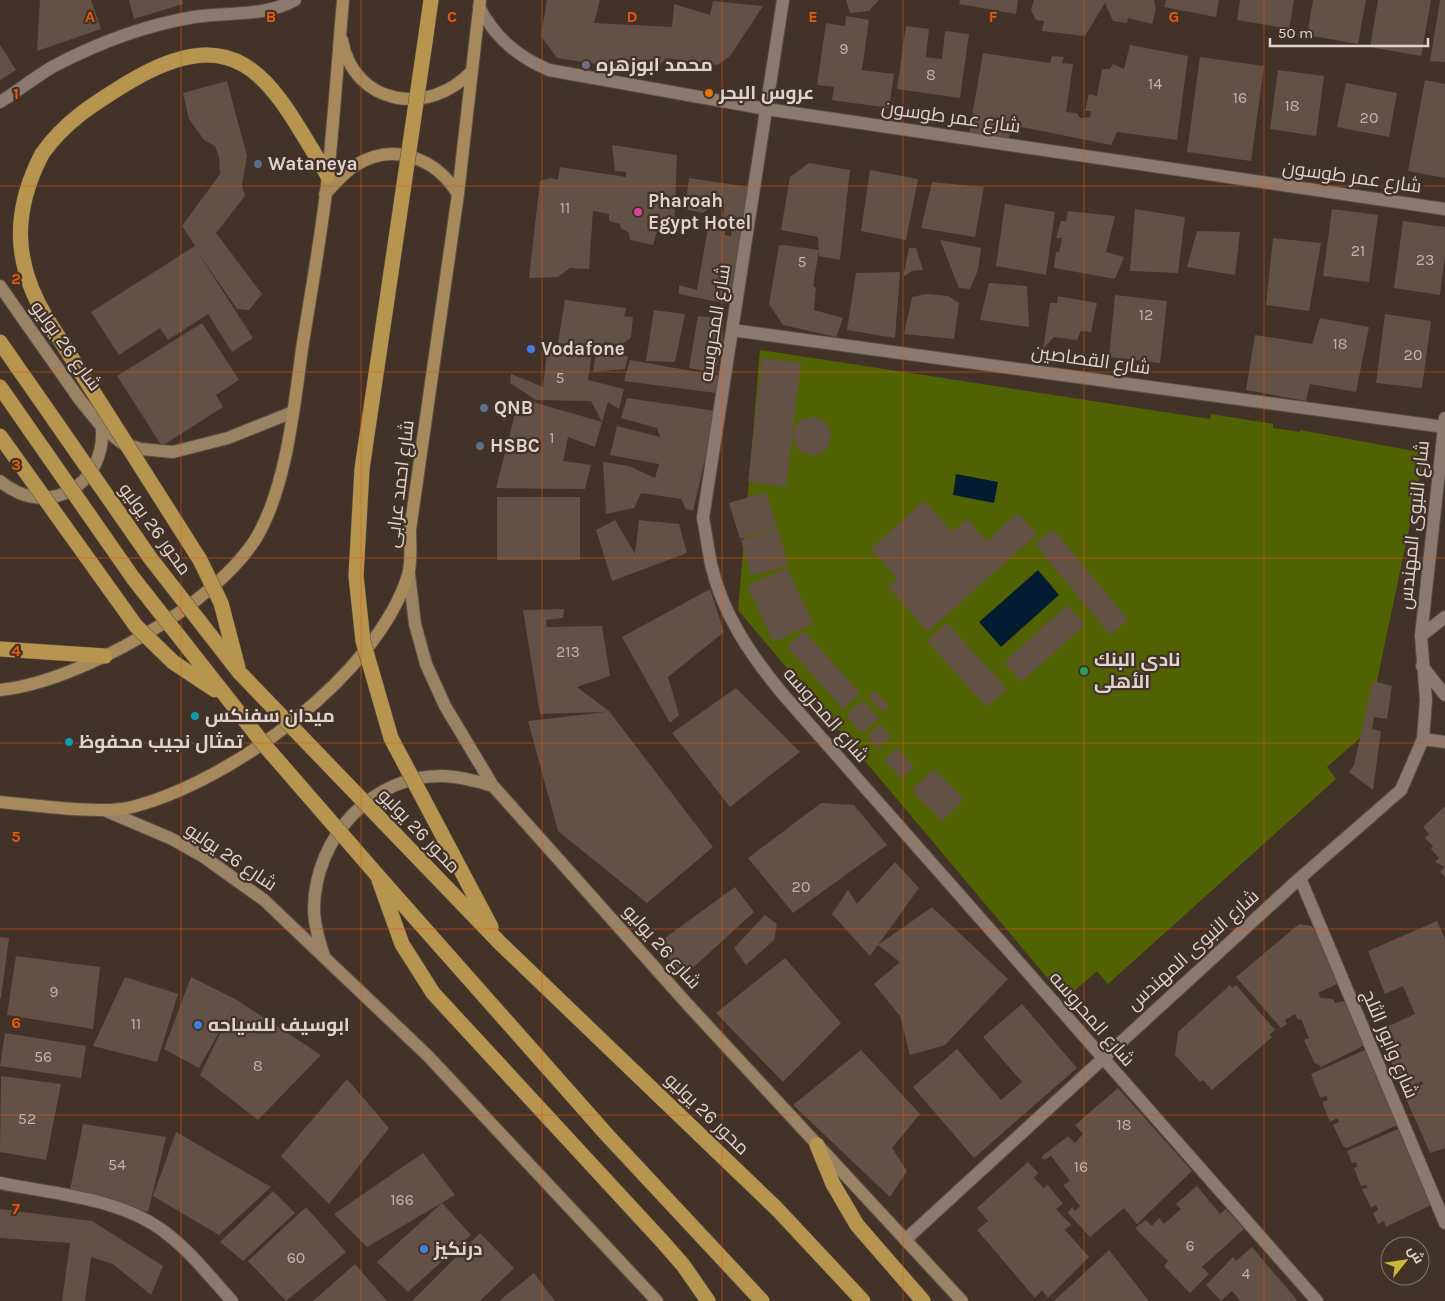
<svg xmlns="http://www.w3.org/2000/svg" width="1445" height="1301" font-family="Karla,Cairo,sans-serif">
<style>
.green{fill:#516203}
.water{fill:#031c31}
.building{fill:#635146}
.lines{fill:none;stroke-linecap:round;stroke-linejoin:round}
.minor-casing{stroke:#5c4e45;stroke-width:14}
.secondary-casing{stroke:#5c4e45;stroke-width:14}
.primary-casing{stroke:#5c4e45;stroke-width:14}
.motorway-casing{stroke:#5c4e45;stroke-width:16}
.minor{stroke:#8d7a6e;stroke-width:12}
.secondary{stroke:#9a8264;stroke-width:12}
.primary{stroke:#a68a5b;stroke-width:12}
.motorway{stroke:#b7954e;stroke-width:15}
.motorway-bridge-casing{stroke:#5c4e45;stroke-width:16;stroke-linecap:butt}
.motorway-bridge{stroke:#b7954e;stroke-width:15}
.grid{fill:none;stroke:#e8590c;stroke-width:1;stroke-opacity:0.55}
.worship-dot{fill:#6b7280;stroke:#433228;stroke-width:2}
.food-dot{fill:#e8710a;stroke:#433228;stroke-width:2}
.service-dot{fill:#5c6f8a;stroke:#433228;stroke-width:2}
.hotel-dot{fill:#d1479c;stroke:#433228;stroke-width:2}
.shop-dot{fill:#3f7fe0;stroke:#433228;stroke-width:2}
.leisure-dot{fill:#2e9e5b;stroke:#433228;stroke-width:2}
.culture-dot{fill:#0f9aa8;stroke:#433228;stroke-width:2}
.labels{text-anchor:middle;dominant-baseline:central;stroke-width:4.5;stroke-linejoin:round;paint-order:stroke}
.number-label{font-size:16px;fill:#c0b3ab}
.poi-label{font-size:19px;font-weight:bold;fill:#dfd4cd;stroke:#433228;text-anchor:start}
.street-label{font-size:19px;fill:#dfd4cd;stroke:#433228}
.grid-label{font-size:16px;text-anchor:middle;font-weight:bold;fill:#e8590c;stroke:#433228;stroke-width:4.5;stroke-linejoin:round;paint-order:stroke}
</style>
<rect width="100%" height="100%" fill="#433228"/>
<!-- green -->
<path class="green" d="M 760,350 L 1210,419 L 1211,414 L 1273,424 L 1273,428 L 1300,432 L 1300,430 L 1425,453 L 1366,733 L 1327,767 L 1336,779 L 1108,984 L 1097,971 L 1065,999 L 738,610 Z"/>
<!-- water -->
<path class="water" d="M 956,474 L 998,482 L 994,503 L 953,495 Z
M 1038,570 L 1059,595 L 1001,647 L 979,622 Z"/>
<!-- building -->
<path class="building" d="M 40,0 L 91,0 L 101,29 L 37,51 Z
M 129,0 L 182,0 L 183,4 L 134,19 Z
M 547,0 L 600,0 L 594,23 L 672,27 L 674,4 L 710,15 L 713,1 L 763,6 L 730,56 L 718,65 L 666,58 L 653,73 L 557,58 L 541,36 Z
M 846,0 L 879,0 L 869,11 L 850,13 Z
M 960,0 L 1018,0 L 1016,14 L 959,4 Z
M 1034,0 L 1154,0 L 1156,9 L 1152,24 L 1128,18 L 1127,23 L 1113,21 L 1105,3 L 1085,36 L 1042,31 L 1044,21 L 1036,20 L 1031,10 Z
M 1166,0 L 1219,0 L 1216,17 L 1164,7 Z
M 1240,0 L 1294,0 L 1289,29 L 1237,20 Z
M 1313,0 L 1366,0 L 1358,44 L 1307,35 Z
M 1378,0 L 1431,0 L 1421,56 L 1370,47 Z
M 1440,0 L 1445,0 L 1445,62 L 1430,61 Z
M 846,16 L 869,20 L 862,70 L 894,74 L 889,108 L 832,100 L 834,87 L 817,85 L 826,23 L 845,26 Z
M 906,26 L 929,29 L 926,57 L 942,59 L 945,31 L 969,34 L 960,98 L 897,89 Z
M 0,45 L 16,70 L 0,80 Z
M 1130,45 L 1188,56 L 1177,140 L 1117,132 L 1111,145 L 1012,125 L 1008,142 L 969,134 L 983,53 L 1050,63 L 1052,56 L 1064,57 L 1062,63 L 1073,64 L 1066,112 L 1077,113 L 1080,118 L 1090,117 L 1091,111 L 1085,111 L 1089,94 L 1097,96 L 1102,69 L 1110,69 L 1113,64 L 1124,69 Z
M 1200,57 L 1264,66 L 1251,161 L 1187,152 Z
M 1278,70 L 1324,76 L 1316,136 L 1270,129 Z
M 1425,80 L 1445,84 L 1445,178 L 1408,171 Z
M 227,81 L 247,156 L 242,185 L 245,196 L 216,233 L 262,294 L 249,310 L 237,309 L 197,251 L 253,338 L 232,352 L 208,314 L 168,340 L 160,328 L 119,355 L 91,312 L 195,246 L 182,226 L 220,174 L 219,157 L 215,146 L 204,140 L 189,119 L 183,93 Z
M 1346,83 L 1397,93 L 1389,137 L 1337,127 Z
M 612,145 L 677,155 L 674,229 L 658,228 L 653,245 L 630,240 L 629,233 L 621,228 L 620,224 L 609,221 L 609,214 L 593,211 L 589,269 L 570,268 L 558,277 L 529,278 L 540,181 L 551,178 L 558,180 L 560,167 L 626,177 L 626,172 L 615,171 Z
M 809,163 L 850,170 L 840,260 L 819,256 L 818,237 L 781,230 L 790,177 Z
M 870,170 L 918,179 L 906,240 L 861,231 Z
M 689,178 L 749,187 L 733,305 L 679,294 L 679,285 L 697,290 L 708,228 L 725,229 L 725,235 L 731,236 L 732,221 L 723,218 L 724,209 L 719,200 L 703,213 L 685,209 Z
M 932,182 L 984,187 L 975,237 L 921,228 Z
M 1005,204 L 1055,212 L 1046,275 L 996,266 Z
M 1135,209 L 1185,217 L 1178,273 L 1130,271 Z
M 1332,209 L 1378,215 L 1369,282 L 1323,276 Z
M 1068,211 L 1115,216 L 1106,252 L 1124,257 L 1115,279 L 1054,268 L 1056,252 L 1059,252 L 1062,238 L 1056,238 L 1061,221 L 1066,221 Z
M 1403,221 L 1445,227 L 1445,255 L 1440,295 L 1394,288 Z
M 1197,231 L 1240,232 L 1235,275 L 1187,267 Z
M 1273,238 L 1321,243 L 1309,311 L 1266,305 Z
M 940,240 L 981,248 L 978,270 L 970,289 L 959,288 Z
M 784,245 L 819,250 L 813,286 L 816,288 L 814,310 L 843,318 L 836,337 L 783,325 L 769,304 L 779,246 Z
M 909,248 L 916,248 L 923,270 L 912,271 L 903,277 Z
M 900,272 L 895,338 L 847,330 L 856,273 Z
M 989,283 L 1027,286 L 1029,327 L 980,320 Z
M 926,294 L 948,296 L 959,303 L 954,339 L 904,334 L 912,297 Z
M 1115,295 L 1167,301 L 1160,363 L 1109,357 Z
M 1058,296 L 1097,303 L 1091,332 L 1081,331 L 1077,340 L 1054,337 L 1043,349 L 1050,303 L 1057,303 Z
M 565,300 L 626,308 L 624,316 L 633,317 L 631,338 L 620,345 L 605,342 L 596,349 L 558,343 Z
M 654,310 L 685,314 L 675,362 L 646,361 Z
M 1385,314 L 1431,321 L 1422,388 L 1376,383 Z
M 698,316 L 724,319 L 716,373 L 689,368 Z
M 1320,318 L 1369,327 L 1356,392 L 1310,384 L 1306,401 L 1246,390 L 1255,335 L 1312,344 Z
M 202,323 L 239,380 L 216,395 L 223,407 L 162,446 L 117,376 Z
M 548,342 L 592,353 L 588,380 L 624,389 L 619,409 L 608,402 L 602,422 L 591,401 L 536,400 L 510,383 L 511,374 L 543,387 Z
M 596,354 L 628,356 L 625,369 L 593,372 Z
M 762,358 L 801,363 L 786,487 L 748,482 Z
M 630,360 L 720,376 L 716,393 L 624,381 Z
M 519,398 L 602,422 L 595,447 L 568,437 L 563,461 L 591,465 L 585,489 L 496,488 Z
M 627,398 L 716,411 L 693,511 L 686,509 L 681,499 L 641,493 L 634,508 L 606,514 L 603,462 L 629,466 L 655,478 L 659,464 L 610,455 L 617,426 L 660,437 L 657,428 L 621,418 Z
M793 436a19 19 0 1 1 38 0a19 19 0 1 1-38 0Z
M 766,492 L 777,528 L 740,539 L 729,503 Z
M 497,497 L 580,497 L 580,560 L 497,560 Z
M 924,501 L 952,532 L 967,519 L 987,541 L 1018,513 L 1037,534 L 928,632 L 888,587 L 897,579 L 871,549 Z
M 615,520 L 635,554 L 639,520 L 679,524 L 687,553 L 612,581 L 596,530 Z
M 778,529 L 788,565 L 751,576 L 741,540 Z
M 1053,529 L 1128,620 L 1110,635 L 1035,544 Z
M 787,568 L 813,624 L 773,642 L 747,586 Z
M 710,589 L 724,632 L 668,677 L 679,715 L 670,723 L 622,637 Z
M 1067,605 L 1085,625 L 1021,682 L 1004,662 Z
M 564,609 L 563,618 L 546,620 L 547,627 L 602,626 L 610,676 L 577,687 L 609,711 L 713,847 L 647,903 L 558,831 L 528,721 L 606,712 L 540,714 L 523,610 Z
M 947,623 L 1007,689 L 987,707 L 927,641 Z
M 804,631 L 860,693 L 843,709 L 787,646 Z
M 1373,681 L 1392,686 L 1387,719 L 1374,717 L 1372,729 L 1381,731 L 1373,790 L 1349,772 L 1354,765 Z
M 736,688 L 800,752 L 730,807 L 672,733 Z
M 874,691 L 889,706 L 883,712 L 868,697 Z
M 863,700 L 879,719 L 862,733 L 846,715 Z
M 881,724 L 891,737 L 877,748 L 867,736 Z
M 896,748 L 914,766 L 902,779 L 884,761 Z
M 934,769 L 964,799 L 942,821 L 912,790 Z
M 821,803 L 854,805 L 887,845 L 793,913 L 748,858 Z
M 1445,806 L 1445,877 L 1440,872 L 1445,867 L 1435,862 L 1439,858 L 1431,849 L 1433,846 L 1425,838 L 1429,834 L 1423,827 Z
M 895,862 L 919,888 L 878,945 L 932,907 L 1008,979 L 945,1045 L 910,1055 L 900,1016 L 874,984 L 900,962 L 878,945 L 870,956 L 832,914 L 848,890 L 857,904 Z
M 735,887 L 754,912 L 685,975 L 654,946 Z
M 765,915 L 777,924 L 774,940 L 746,965 L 734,948 Z
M 1437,921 L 1445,939 L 1445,1148 L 1430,1153 L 1404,1094 L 1423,1084 L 1422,1081 L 1405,1089 L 1389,1058 L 1397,1053 L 1385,1028 L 1415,1014 L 1403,986 L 1385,994 L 1368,951 Z
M 1299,924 L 1312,926 L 1316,934 L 1318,932 L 1339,983 L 1318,993 L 1321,998 L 1333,999 L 1335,1003 L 1345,1001 L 1365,1045 L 1321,1067 L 1317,1063 L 1315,1064 L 1304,1040 L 1309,1038 L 1301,1019 L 1298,1020 L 1295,1014 L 1285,1020 L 1287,1024 L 1281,1028 L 1236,977 Z
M 0,937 L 9,938 L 1,998 L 0,998 Z
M 16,956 L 100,967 L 93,1029 L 7,1015 Z
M 785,958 L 841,1023 L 783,1082 L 716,1013 Z
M 125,977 L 178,994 L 157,1062 L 93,1046 Z
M 191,977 L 237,1000 L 321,1055 L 258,1120 L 200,1075 L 232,1009 L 199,1068 L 164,1049 Z
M 1230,985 L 1232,988 L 1236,985 L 1275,1030 L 1269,1035 L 1272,1037 L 1212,1090 L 1203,1080 L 1200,1082 L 1175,1055 L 1178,1032 Z
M 1022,1004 L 1077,1068 L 974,1158 L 913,1087 L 957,1049 L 1001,1100 L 1022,1082 L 983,1037 Z
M 5,1033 L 86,1046 L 81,1078 L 0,1066 Z
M 861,1050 L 920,1114 L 892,1148 L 907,1171 L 890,1197 L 793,1105 Z
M 1365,1050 L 1397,1125 L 1347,1148 L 1343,1146 L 1333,1125 L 1339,1122 L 1337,1118 L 1330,1122 L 1322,1102 L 1328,1100 L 1326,1096 L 1320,1098 L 1311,1074 Z
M 1,1076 L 61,1084 L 46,1160 L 0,1152 Z
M 347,1079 L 389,1128 L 329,1204 L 281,1156 Z
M 1118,1088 L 1192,1171 L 1137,1224 L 1124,1208 L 1090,1237 L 1068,1213 L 1072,1207 L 1075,1211 L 1080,1206 L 1063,1185 L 1070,1181 L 1051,1156 L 1044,1160 L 1041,1157 L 1068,1136 L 1075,1143 L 1083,1134 L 1075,1125 Z
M 83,1124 L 166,1137 L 148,1212 L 70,1190 Z
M 1398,1129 L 1431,1205 L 1386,1227 L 1384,1221 L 1378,1224 L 1373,1213 L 1378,1210 L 1376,1205 L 1371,1208 L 1362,1189 L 1368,1188 L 1366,1185 L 1361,1186 L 1354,1168 L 1358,1166 L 1356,1162 L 1352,1163 L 1347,1151 Z
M 176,1132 L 271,1187 L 219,1235 L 153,1196 Z
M 423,1153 L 455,1195 L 367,1247 L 334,1214 Z
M 1028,1162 L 1038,1173 L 1034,1178 L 1043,1188 L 1048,1185 L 1063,1204 L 1056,1209 L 1071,1225 L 1065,1230 L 1089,1257 L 1048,1298 L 1042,1290 L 1035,1298 L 977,1230 L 988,1221 L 977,1208 Z
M 1197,1186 L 1220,1214 L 1226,1209 L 1244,1229 L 1202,1267 L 1209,1274 L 1190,1293 L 1164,1266 L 1168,1261 L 1135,1228 L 1146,1220 L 1152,1226 L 1159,1218 L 1164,1224 L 1181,1209 L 1176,1204 Z
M 273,1191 L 295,1213 L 243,1261 L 220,1242 Z
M 442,1203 L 471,1235 L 408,1292 L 377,1262 Z
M 306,1207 L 346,1252 L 286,1301 L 248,1261 Z
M 0,1209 L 92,1221 L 163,1266 L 151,1295 L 113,1264 L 91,1257 L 85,1301 L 62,1301 L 70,1243 L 0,1238 Z
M 480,1233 L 514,1268 L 480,1301 L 412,1301 Z
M 1252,1247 L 1297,1300 L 1296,1301 L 1240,1301 L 1232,1291 L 1221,1301 L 1206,1285 L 1233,1257 L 1236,1261 Z
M 1109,1250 L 1149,1301 L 1054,1301 Z
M 355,1264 L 387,1301 L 313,1301 Z
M 534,1273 L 555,1301 L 499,1301 Z"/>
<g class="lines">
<defs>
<path id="minor" d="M 783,0 L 703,518 C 706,533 708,549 711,564 C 722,613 750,654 781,692 L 1317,1301
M 479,7 C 495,38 518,57 549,70 L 766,109 L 1445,209
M 0,102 C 18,91 35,77 54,66 C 96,44 146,25 194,17 C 226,12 265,17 295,0
M 732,330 L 1444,427
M 1421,636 L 1445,418
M 1422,666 L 1445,695
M 1423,739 L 1445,742
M 1300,878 L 1445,1223
M 0,1183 C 54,1194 122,1198 166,1233 C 191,1252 211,1278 232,1301
M 905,1240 L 1300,878 L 1401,790 L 1423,739 L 1426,700 L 1421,636 L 1445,617"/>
<path id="secondary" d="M 0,286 L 80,400 L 102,427 L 122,443 L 141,449 L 173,452 L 228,438 L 293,412
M 0,481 C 47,520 106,486 102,427
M 409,574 L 415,624 L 426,664 L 445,706 L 493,786 L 690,1007 L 962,1301
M 104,810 L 172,839 L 204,857 L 264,900 L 428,1056 L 657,1301
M 324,956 C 319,941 314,925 314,908 C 315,838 372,774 444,776 C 461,777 477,781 493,786"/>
<path id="primary" d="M 342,40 C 354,106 429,117 472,71
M 325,194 C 335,184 344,172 356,165 C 394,141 436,159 458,194
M 0,690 C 79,682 218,604 258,535 C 287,483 294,407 302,349 C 311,291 322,233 328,175 C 334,117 338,58 343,0
M 0,802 C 35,805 100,815 132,807 C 231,782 377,675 408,575 C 412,562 410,544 410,530 L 458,194 L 480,0"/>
<path id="motorway" d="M 425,42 L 431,0
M 42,154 C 65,121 95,103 129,82 C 245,13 274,88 328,176
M 0,649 L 105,656
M 378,876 L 608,1136 L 762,1301
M 379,880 L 402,944 L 433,993 L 661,1240 L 683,1265 L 708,1301
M 817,1145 L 833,1184 L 857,1225 L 923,1301"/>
</defs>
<!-- minor casing -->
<use href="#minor" class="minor-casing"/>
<!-- secondary casing -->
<use href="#secondary" class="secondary-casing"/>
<!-- primary casing -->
<use href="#primary" class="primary-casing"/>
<!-- motorway casing -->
<use href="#motorway" class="motorway-casing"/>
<!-- minor -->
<use href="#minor" class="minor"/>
<!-- secondary -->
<use href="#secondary" class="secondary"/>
<!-- primary -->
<use href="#primary" class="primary"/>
<!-- motorway -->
<use href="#motorway" class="motorway"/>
<defs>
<path id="motorway-bridge" d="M 425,42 L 362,469 L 356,576 L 363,641 L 391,738 L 491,927
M 42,154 C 12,212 13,263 47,319 L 200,560 L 221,603 L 238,668
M 0,342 L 151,559 L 239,672 L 500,943 L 777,1209 L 863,1301
M 0,387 L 133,578 L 266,747 L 378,876
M 0,436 L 136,626 L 173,662 L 215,690"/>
</defs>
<!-- motorway-bridge casing -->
<use href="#motorway-bridge" class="motorway-bridge-casing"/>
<!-- motorway-bridge -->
<use href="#motorway-bridge" class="motorway-bridge"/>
</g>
<!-- grid -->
<path class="grid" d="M 181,0 L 181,1301M 361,0 L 361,1301M 542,0 L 542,1301M 722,0 L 722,1301M 903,0 L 903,1301M 1084,0 L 1084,1301M 1264,0 L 1264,1301M 0,186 L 1445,186M 0,372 L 1445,372M 0,558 L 1445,558M 0,743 L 1445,743M 0,929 L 1445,929M 0,1115 L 1445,1115"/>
<!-- markers -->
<circle class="worship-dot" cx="586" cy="65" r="5"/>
<circle class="food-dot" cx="709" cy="93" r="5"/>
<g class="service-dot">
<circle cx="258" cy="164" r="5"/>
<circle cx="484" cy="408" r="5"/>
<circle cx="480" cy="446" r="5"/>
</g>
<circle class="hotel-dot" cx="638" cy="212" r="5"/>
<g class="shop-dot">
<circle cx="531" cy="349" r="5"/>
<circle cx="198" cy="1025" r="5"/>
<circle cx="424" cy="1249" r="5"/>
</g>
<circle class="leisure-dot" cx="1084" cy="671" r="5"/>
<g class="culture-dot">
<circle cx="195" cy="716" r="5"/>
<circle cx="69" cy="742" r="5"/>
</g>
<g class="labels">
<!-- number labels -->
<g class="number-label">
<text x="844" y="48">9</text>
<text x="931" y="74">8</text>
<text x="1155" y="83">14</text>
<text x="1240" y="97">16</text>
<text x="1292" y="105">18</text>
<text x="1369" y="117">20</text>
<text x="565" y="207">11</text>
<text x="1358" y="250">21</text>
<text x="1425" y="259">23</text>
<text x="802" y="261">5</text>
<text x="1146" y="314">12</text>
<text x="1340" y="343">18</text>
<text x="1413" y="354">20</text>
<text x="560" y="377">5</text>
<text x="552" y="437">1</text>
<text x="568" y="651">213</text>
<text x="801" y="886">20</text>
<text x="54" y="991">9</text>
<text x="136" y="1023">11</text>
<text x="43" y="1056">56</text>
<text x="258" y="1065">8</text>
<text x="27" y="1118">52</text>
<text x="1124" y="1124">18</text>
<text x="117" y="1164">54</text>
<text x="1081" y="1166">16</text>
<text x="402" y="1199">166</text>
<text x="1190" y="1245">6</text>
<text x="296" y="1257">60</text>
<text x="1246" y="1273">4</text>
</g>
<!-- poi labels -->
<g class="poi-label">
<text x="596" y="65">محمد ابوزهره</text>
<text x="719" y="93">عروس البحر</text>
<text x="268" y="164">Wataneya</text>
<text x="648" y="201">Pharoah<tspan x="648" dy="22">Egypt Hotel</tspan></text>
<text x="541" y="349">Vodafone</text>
<text x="494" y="408">QNB</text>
<text x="490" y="446">HSBC</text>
<text x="1094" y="660">نادى البنك<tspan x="1094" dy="22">الأهلى</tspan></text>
<text x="205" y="716">ميدان سفنكس</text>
<text x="79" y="742">تمثال نجيب محفوظ</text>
<text x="208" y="1025">ابوسيف للسياحه</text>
<text x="434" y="1249">درنكيز</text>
</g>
<!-- street labels -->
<g class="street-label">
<text transform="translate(951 117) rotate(8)">شارع عمر طوسون</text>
<text transform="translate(1352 177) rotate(8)">شارع عمر طوسون</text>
<text transform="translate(715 323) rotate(-81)">شارع المحروسه</text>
<text transform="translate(66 346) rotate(54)">شارع 26 يوليو</text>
<text transform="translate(1091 360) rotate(8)">شارع القصاصين</text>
<text transform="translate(400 484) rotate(-83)">شارع احمد عرابى</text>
<text transform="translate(1414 525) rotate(-84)">شارع النبوى المهندس</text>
<text transform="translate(155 529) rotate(54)">محور 26 يوليو</text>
<text transform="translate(826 715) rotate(49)">شارع المحروسه</text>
<text transform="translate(419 831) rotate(46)">محور 26 يوليو</text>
<text transform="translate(231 857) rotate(34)">شارع 26 يوليو</text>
<text transform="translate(662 947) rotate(48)">شارع 26 يوليو</text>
<text transform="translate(1193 950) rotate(-42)">شارع النبوى المهندس</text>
<text transform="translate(1092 1019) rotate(49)">شارع المحروسه</text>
<text transform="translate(1390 1044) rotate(67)">شارع وابور الثلج</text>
<text transform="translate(707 1114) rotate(44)">محور 26 يوليو</text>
</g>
</g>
<g class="grid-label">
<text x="90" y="22">A</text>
<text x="271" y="22">B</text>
<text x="452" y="22">C</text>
<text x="632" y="22">D</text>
<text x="813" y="22">E</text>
<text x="993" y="22">F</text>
<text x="1174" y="22">G</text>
<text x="16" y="99">1</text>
<text x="16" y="284">2</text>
<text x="16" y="470">3</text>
<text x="16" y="656">4</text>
<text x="16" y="842">5</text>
<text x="16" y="1028">6</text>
<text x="16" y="1214">7</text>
</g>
<!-- north arrow -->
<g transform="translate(1405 1261) rotate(60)"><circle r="24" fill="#433228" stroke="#81736a"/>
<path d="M0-4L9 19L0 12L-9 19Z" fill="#ceb837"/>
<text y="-8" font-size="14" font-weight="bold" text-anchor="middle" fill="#dfd4cd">ش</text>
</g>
<!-- scale -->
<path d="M1270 38v8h158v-8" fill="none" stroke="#dfd4cd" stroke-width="2.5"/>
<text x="1278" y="38" font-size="15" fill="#dfd4cd" stroke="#433228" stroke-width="4" paint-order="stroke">50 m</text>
</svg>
